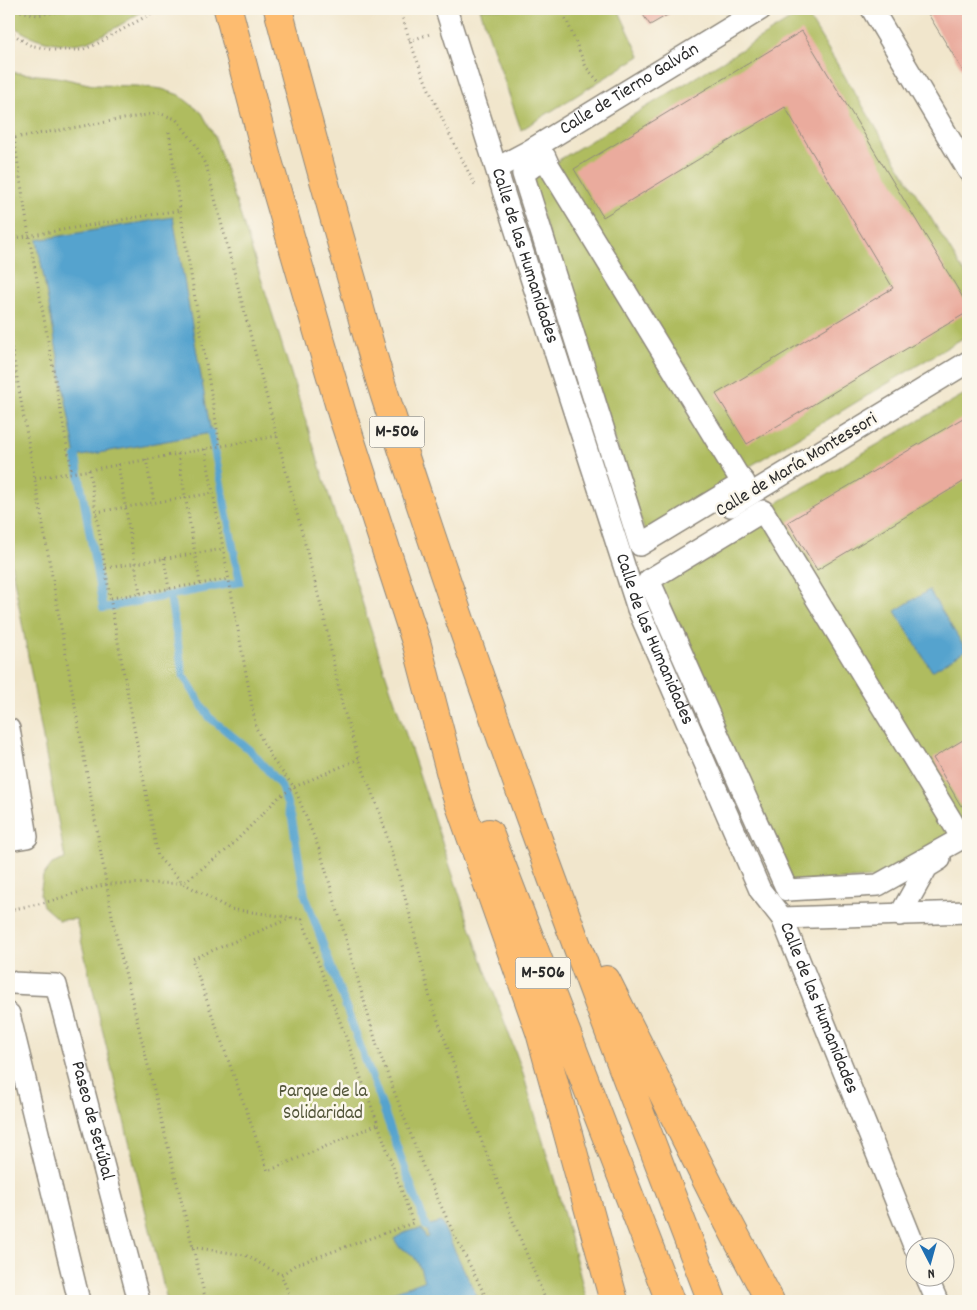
<svg xmlns="http://www.w3.org/2000/svg" width="977" height="1310" font-family="Dekko,sans-serif">
<style>
.green{fill:#afbc5e;stroke:#6d7444}
.water{fill:#55a3ce;stroke:#40677c}
.lines{fill:none;stroke-linecap:round;stroke-linejoin:round}
.stream{stroke:#55a3ce;stroke-width:8}
.building{fill:#eaab9d}
.street-casing{stroke:#8e887c;stroke-width:24}
.highway-casing{stroke:#8e887c;stroke-width:30}
.path{stroke:#8e887c;stroke-width:3;stroke-dasharray:1 4;stroke-linecap:butt}
.street{stroke:#fff;stroke-width:21}
.highway{stroke:#fdbc70;stroke-width:28}
.labels{text-anchor:middle;dominant-baseline:central;stroke-width:5;stroke-linejoin:round;paint-order:stroke}
.shield{fill:#fbf7ec;stroke:#696865;stroke-width:1}
.shield-label{font-size:18px;font-weight:bold;fill:#2b2b2b}
.street-label{font-size:19px;fill:#2b2b2b;stroke:#fbf7ec}
.park-label{font-size:19px;fill:#53563a;stroke:#fbf7ec}
</style>
<rect width="100%" height="100%" fill="#fbf7ec"/>
<filter id="ink" filterUnits="userSpaceOnUse"><feTurbulence type="fractalNoise" baseFrequency=".02" numOctaves="2"/><feDisplacementMap in="SourceGraphic" scale="10" xChannelSelector="R" yChannelSelector="G"/><feConvolveMatrix kernelMatrix="1 2 1 2 8 2 1 2 1" color-interpolation-filters="sRGB"/></filter>
<filter id="wash" filterUnits="userSpaceOnUse"><feTurbulence type="fractalNoise" baseFrequency=".0096" numOctaves="4" result="noise"/><feDisplacementMap in="SourceGraphic" scale="20" xChannelSelector="R" yChannelSelector="G"/><feGaussianBlur stdDeviation="1.12" result="paint"/><feColorMatrix in="noise" values="0 0 0 0 0 0 0 0 0 0 0 0 0 0 0 0 0 1.4 0 .05"/><feComposite in="paint" operator="in"/></filter>
<g filter="url(#wash)">
<rect width="100%" height="100%" fill="#f1e6cc"/>
<!-- green -->
<path class="green" d="M 9,9 L 146,9 C 127,21 109,33 88,41 C 65,49 25,40 9,21 Z
M 480,9 L 618,9 L 640,56 L 521,130 Z
M 805,11 L 968,279 L 968,335 L 737,474 L 549,166 Z
M 9,72 L 57,77 L 93,85 L 137,86 L 162,89 L 179,95 L 202,113 L 215,137 L 269,303 L 369,624 L 477,947 L 521,1067 L 556,1185 L 587,1301 L 167,1301 L 76,919 L 59,920 L 43,906 L 40,894 L 43,876 L 52,864 L 65,859 L 9,552 Z
M 546,164 L 738,480 L 646,536 L 530,177 Z
M 968,392 L 968,819 L 955,827 L 763,511 Z
M 764,521 L 954,835 L 876,878 L 789,882 L 658,580 Z"/>
<!-- water -->
<path class="water" d="M 173,217 L 211,433 L 76,457 L 37,240 Z
M 929,590 L 966,650 L 932,671 L 895,611 Z
M 441,1222 L 479,1301 L 368,1301 L 424,1281 C 420,1266 416,1253 400,1248 L 394,1239 C 403,1233 412,1229 422,1229 L 426,1238 L 428,1237 L 426,1226 Z"/>
<g class="lines">
<!-- stream -->
<path class="stream" d="M 76,457 L 103,608 L 240,582 L 211,433
M 170,596 L 183,675 L 209,717 L 252,752 L 281,786 L 292,819 L 305,895 L 426,1226"/>
</g>
<g id="blocks">
<!-- building -->
<path class="building" d="M 639,9 L 678,9 L 650,25 Z
M 925,9 L 968,9 L 968,79 Z
M 802,31 L 968,306 L 968,312 L 747,444 L 716,394 L 893,288 L 785,107 L 603,217 L 574,169 Z
M 968,415 L 968,479 L 817,570 L 788,522 Z
M 968,737 L 968,802 L 961,806 L 933,758 Z"/>
</g>
</g>
<g filter="url(#ink)">
<use href="#blocks" fill-opacity="0" stroke="#8e887c" stroke-width="1"/>
<g class="lines">
<defs>
<g id="street">
<path id="s1" d="M 446,9 L 506,200 L 638,609 L 760,890 L 782,918 L 915,1248"/>
<path d="M 872,9 L 968,170"/>
<path d="M 545,157 L 549,166 L 737,474 L 744,482 L 640,545 L 523,174 Z"/>
<path id="s2" d="M 497,168 L 529,151 L 761,9"/>
<path d="M 731,506 L 968,362"/>
<path d="M 763,511 L 962,838 L 878,885 L 787,890 L 649,580 Z"/>
<path d="M 9,729 L 27,837 L 9,840"/>
<path d="M 900,915 L 927,867 L 940,859"/>
<path d="M 782,918 L 968,912"/>
<path id="s3" d="M 9,981 L 12,983 L 56,985 L 139,1301"/>
<path d="M 9,1014 L 79,1301"/>
<path d="M 927,1278 L 937,1301"/>
</g>
<path id="highway" d="M 228,9 L 268,161 L 342,414 L 417,645 L 456,794 L 540,1032 L 614,1301
M 278,9 C 302,100 326,190 352,280 C 363,319 373,359 386,399 C 484,703 597,1003 712,1301
M 489,833 L 670,1301
M 606,980 L 715,1197 L 770,1301"/>
</defs>
<!-- street casing -->
<use href="#street" class="street-casing"/>
<!-- highway casing -->
<use href="#highway" class="highway-casing"/>
<!-- path -->
<path class="path" d="M 11,9 L 37,15 L 76,9
M 400,9 C 417,70 446,128 475,185
M 562,9 L 586,67 L 599,82
M 9,31 L 29,45 L 54,50 L 81,50 L 95,45 L 159,9
M 409,41 L 430,34
M 9,120 L 14,138 L 158,113 L 176,119 L 194,142 L 207,168 L 324,617 L 342,704 L 359,759 L 380,813 L 409,911 L 430,998 L 473,1119 L 511,1216 L 546,1301
M 169,132 L 180,210 L 220,446
M 14,138 L 29,236 L 72,473
M 9,239 L 180,210
M 9,333 L 114,927 L 206,1301
M 205,449 L 256,728 L 272,759 L 294,787 L 321,854 L 379,1052 L 424,1169 L 455,1236 L 488,1301
M 178,454 L 200,583
M 146,459 L 154,503
M 118,464 L 140,593
M 89,470 L 113,615 L 158,857 L 183,883 L 230,909 L 302,919 L 378,1124 L 413,1223 L 295,1265 L 281,1275 L 292,1301
M 35,478 L 84,471 L 277,436
M 96,512 L 213,493
M 164,558 L 169,589
M 106,568 L 223,549
M 111,598 L 229,579
M 9,910 L 43,903 L 107,884 L 183,883 L 228,849 L 279,797 L 294,787 L 359,759
M 291,918 L 192,959 L 268,1171 L 378,1124
M 192,1247 L 245,1255 L 281,1275"/>
<!-- street -->
<use href="#street" class="street"/>
<!-- highway -->
<use href="#highway" class="highway"/>
</g>
</g>
<g class="labels">
<!-- shield labels -->
<g class="shield">
<rect x="369.5" y="416.5" width="55" height="31" rx="4"/>
<rect x="515.5" y="957.5" width="55" height="31" rx="4"/>
</g>
<g class="shield-label">
<text x="397" y="432">M-506</text>
<text x="543" y="973">M-506</text>
</g>
<!-- street labels -->
<g class="street-label">
<text stroke="none"><textPath href="#s2" startOffset="154">Calle de Tierno Galván</textPath></text>
<text stroke="none"><textPath href="#s1" startOffset="259">Calle de las Humanidades</textPath></text>
<text transform="translate(797 466) rotate(-31)">Calle de María Montessori</text>
<text stroke="none"><textPath href="#s1" startOffset="664">Calle de las Humanidades</textPath></text>
<text stroke="none"><textPath href="#s1" startOffset="1069">Calle de las Humanidades</textPath></text>
<text stroke="none"><textPath href="#s3" startOffset="188">Paseo de Setúbal</textPath></text>
</g>
<!-- park labels -->
<g class="park-label">
<text x="323" y="1092">Parque de la<tspan x="323" dy="22">Solidaridad</tspan></text>
</g>
</g>
<!-- margin -->
<rect width="977" height="1310" fill="none" stroke="#fbf7ec" stroke-width="30"/>
<!-- north arrow -->
<g transform="translate(930 1262) rotate(174)"><circle r="24" fill="#fbf7ec" stroke="#a8a59f"/>
<path d="M0-4L9 19L0 12L-9 19Z" fill="#1f6fb2"/>
<text y="-8" font-size="14" font-weight="bold" text-anchor="middle" fill="#2b2b2b">N</text>
</g>
</svg>
